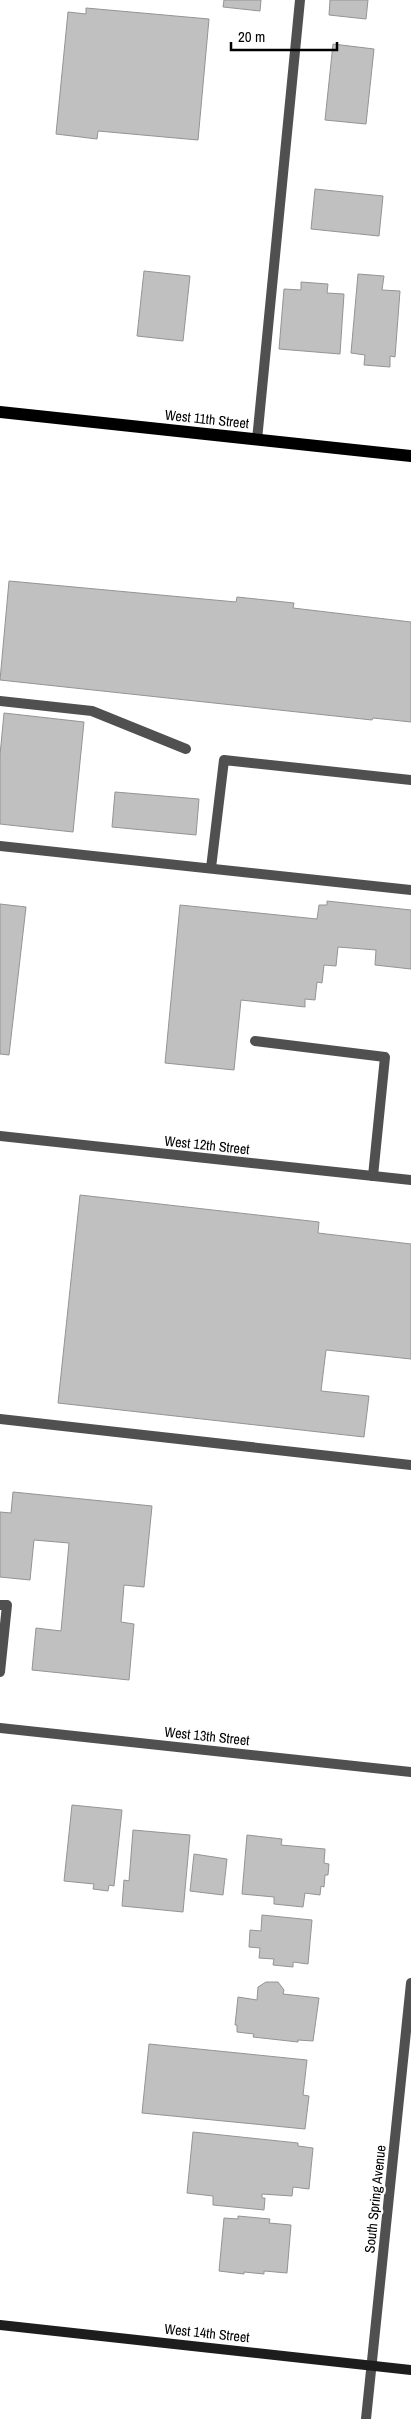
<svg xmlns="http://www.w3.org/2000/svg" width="411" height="2419" font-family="'Archivo Narrow',sans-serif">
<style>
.building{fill:#c0c0c0;stroke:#949494}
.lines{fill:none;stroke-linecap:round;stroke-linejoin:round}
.lane{stroke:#505050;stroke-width:10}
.street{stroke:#505050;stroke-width:10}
.secondary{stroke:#1d1d1d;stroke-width:10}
.primary{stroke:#000;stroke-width:12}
.labels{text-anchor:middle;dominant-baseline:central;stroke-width:4.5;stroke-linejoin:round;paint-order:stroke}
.street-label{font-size:14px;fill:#000;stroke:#fff}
</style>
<rect width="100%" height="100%" fill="#fff"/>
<!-- building -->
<path class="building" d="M 224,0 L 261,0 L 260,11 L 223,7 Z
M 330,0 L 368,0 L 366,19 L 329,15 Z
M 86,8 L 209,19 L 198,140 L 98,131 L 97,139 L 56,134 L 68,12 L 86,14 Z
M 333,44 L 374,49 L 366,124 L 325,120 Z
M 315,189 L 383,196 L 379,236 L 311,229 Z
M 144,271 L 190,276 L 183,341 L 137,336 Z
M 358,274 L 384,276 L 382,290 L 400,291 L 395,357 L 390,356 L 390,367 L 364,365 L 365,355 L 351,353 Z
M 301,282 L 328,284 L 327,293 L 344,294 L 340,354 L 279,349 L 284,289 L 301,290 Z
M 9,581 L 236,602 L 237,597 L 294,603 L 293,608 L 411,622 L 411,722 L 373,718 L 372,720 L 0,680 Z
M 4,713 L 84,722 L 73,832 L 0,824 L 0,755 Z
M 115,792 L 199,799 L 196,835 L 112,827 Z
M 327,901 L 411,910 L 411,969 L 375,965 L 376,950 L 338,947 L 336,966 L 324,965 L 322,983 L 317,982 L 315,1000 L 305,999 L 305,1007 L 241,1000 L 234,1070 L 165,1063 L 180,905 L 317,919 L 319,905 L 327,905 Z
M 0,904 L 26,907 L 9,1055 L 0,1054 Z
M 80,1195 L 319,1222 L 318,1233 L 411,1244 L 411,1359 L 326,1350 L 321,1391 L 369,1396 L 364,1437 L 58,1403 Z
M 13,1492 L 152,1506 L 144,1587 L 124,1585 L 121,1622 L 134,1624 L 129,1680 L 32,1670 L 36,1628 L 61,1631 L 69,1543 L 34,1540 L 30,1580 L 0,1577 L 0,1512 L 11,1513 Z
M 72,1805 L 122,1810 L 114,1886 L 109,1885 L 108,1891 L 93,1889 L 94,1884 L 64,1881 Z
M 133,1830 L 190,1835 L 183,1912 L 122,1906 L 124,1880 L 129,1881 Z
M 247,1835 L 282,1839 L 281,1845 L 325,1849 L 324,1863 L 329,1864 L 328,1875 L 325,1875 L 324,1887 L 321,1886 L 320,1895 L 305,1893 L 303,1907 L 274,1904 L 274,1897 L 242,1894 Z
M 194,1854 L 227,1859 L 223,1895 L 190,1891 Z
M 262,1915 L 312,1920 L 308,1964 L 293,1962 L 293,1967 L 273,1965 L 274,1959 L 259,1958 L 260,1948 L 249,1947 L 250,1930 L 261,1931 Z
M 266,1982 L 278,1982 L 284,1990 L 283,1994 L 319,1998 L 313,2041 L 298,2040 L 298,2042 L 253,2037 L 254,2034 L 237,2032 L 237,2025 L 235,2025 L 238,1997 L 257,2000 L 258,1987 Z
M 149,2044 L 307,2060 L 303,2095 L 309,2096 L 305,2129 L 142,2113 Z
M 193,2132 L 298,2143 L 298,2146 L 313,2148 L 309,2189 L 293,2187 L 292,2196 L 262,2194 L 262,2198 L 265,2198 L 264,2210 L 213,2205 L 213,2196 L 187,2193 Z
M 238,2216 L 270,2219 L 269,2223 L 291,2225 L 287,2273 L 264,2271 L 264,2274 L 244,2272 L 244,2274 L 219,2271 L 224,2218 L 238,2219 Z"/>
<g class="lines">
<!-- lane -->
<path class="lane" d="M 257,440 L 300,0
M 0,701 L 92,711 L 186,749
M 0,846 L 411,890
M 211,868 L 224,760 L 411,780
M 255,1041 L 385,1057 L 373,1176
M 0,1419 L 411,1465
M 0,1605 L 7,1605 L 0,1672"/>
<!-- street -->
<path class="street" d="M 0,1136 L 411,1180
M 0,1728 L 411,1772
M 366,2419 L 411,1983"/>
<!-- secondary -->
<path class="secondary" d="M 0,2325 L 411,2370"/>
<!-- primary -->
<path class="primary" d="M 0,412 L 411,456"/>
</g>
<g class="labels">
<!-- street labels -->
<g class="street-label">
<text transform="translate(207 419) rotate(6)">West 11th Street</text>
<text transform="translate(207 1145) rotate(6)">West 12th Street</text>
<text transform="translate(207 1736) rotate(6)">West 13th Street</text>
<text transform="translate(375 2199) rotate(-84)">South Spring Avenue</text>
<text transform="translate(207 2333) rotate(6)">West 14th Street</text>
</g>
</g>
<!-- scale -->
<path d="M231 42v8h106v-8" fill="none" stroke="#000000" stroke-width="2.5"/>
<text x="238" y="42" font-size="15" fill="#000000" stroke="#ffffff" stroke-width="4" paint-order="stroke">20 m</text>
</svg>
